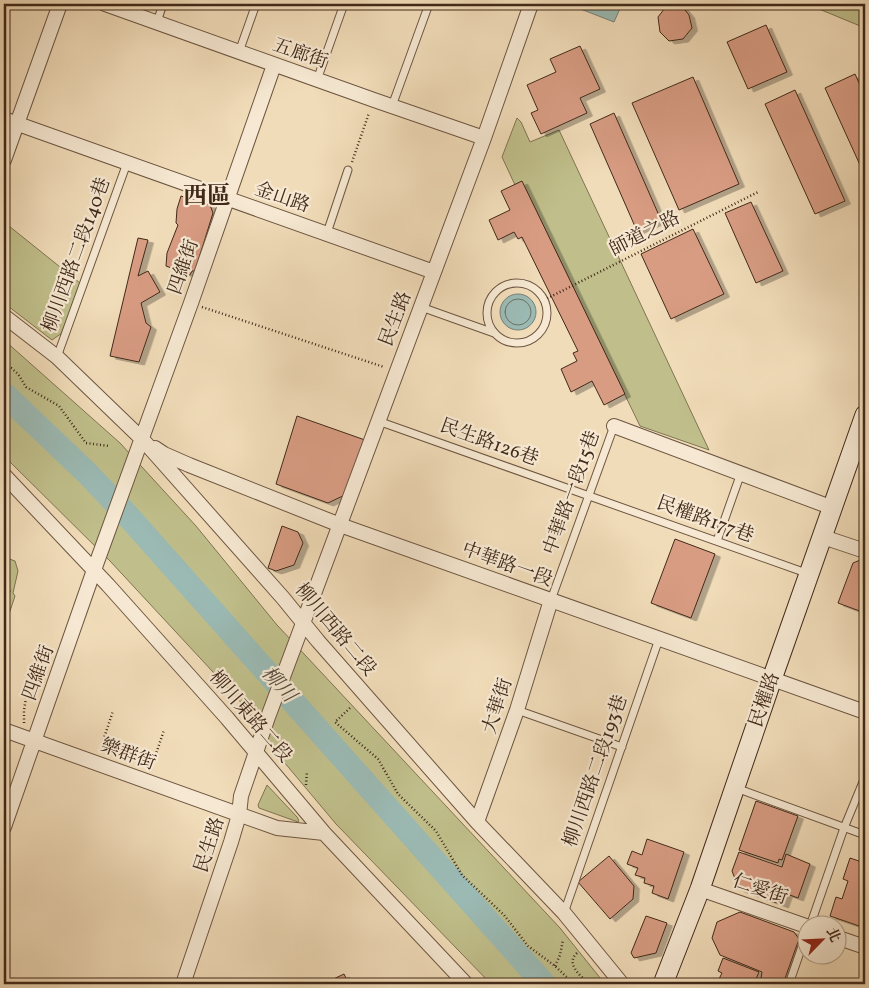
<svg xmlns="http://www.w3.org/2000/svg" width="869" height="988" font-family="Vollkorn,'Noto Serif TC',serif">
<style>
.green{fill:#c0bf8b;stroke:#807452}
.water{fill:#9bbab4;stroke:#778076}
.lines{fill:none;stroke-linecap:round;stroke-linejoin:round}
.shore{stroke:#6e7266;stroke-width:1}
.river{stroke:#9bbab4;stroke-width:24}
.building{fill:#d89c83;stroke:#412919;filter:url(#shadow)}
.service-casing{stroke:#6d5641;stroke-width:9}
.minor-casing{stroke:#6d5641;stroke-width:16}
.secondary-casing{stroke:#412919;stroke-width:21}
.path{stroke:#412919;stroke-width:2.5;stroke-dasharray:1 2.5;stroke-linecap:butt}
.service{stroke:#f6e8d2;stroke-width:7}
.minor{stroke:#f6e8d2;stroke-width:14}
.secondary{stroke:#f6e8d2;stroke-width:19}
.labels{text-anchor:middle;dominant-baseline:central;stroke-width:4.5;stroke-linejoin:round;paint-order:stroke}
.street-label{font-size:19px;fill:#412919;stroke:#f6e8d2}
.water-label{font-size:20px;font-style:italic;fill:#584d40;stroke:#f6e8d2}
.district-label{font-size:24px;font-weight:bold;fill:#412919;stroke:#f6e8d2}
</style>
<defs>
<filter id="shadow"><feDropShadow dx="5.5" dy="3" stdDeviation="0" flood-color="#0004"/></filter>
</defs>
<rect width="100%" height="100%" fill="#f1dcb9"/>
<filter id="stains"><feTurbulence type="fractalNoise" baseFrequency=".004" numOctaves="4"/><feColorMatrix values="0 0 0 0 .2 0 0 0 0 .09 0 0 0 0 .02 0 0 0 .5 -.17"/></filter>
<radialGradient id="worn" r=".72"><stop offset=".6" stop-color="#630" stop-opacity="0"/><stop offset="1" stop-color="#630" stop-opacity=".3"/></radialGradient>
<!-- green -->
<path class="green" d="M 807,4 L 860,4 L 858,5 L 865,8 L 865,28 Z
M 517,118 L 521,122 L 530,142 L 559,130 L 709,450 L 640,426 L 522,182 L 515,185 L 502,157 Z
M 4,222 L 80,283 L 62,333 L 52,340 L 4,303 Z
M 4,340 L 120,443 L 196,526 L 277,625 L 560,928 L 605,984 L 491,984 L 336,824 L 284,762 L 239,700 L 110,561 L 4,456 Z
M 4,557 L 15,561 L 18,571 L 13,593 L 15,596 L 4,629 Z
M 267,785 L 297,817 L 299,821 L 298,822 L 259,808 L 258,805 Z"/>
<!-- water -->
<path class="water" d="M 580,4 L 622,4 L 614,22 L 578,8 Z
M500 312a18 18 0 1 1 36 0a18 18 0 1 1-36 0Z"/>
<g class="lines">
<!-- shore -->
<path class="shore" d="M505 312a13 13 0 1 1 26 0a13 13 0 1 1-26 0Z"/>
<!-- river -->
<path class="river" d="M 4,394 L 87,473 L 128,516 L 544,984"/>
</g>
<!-- building -->
<path class="building" d="M 681,5 L 689,15 L 692,28 L 683,39 L 669,41 L 660,32 L 658,17 L 665,8 Z
M 766,25 L 787,72 L 748,89 L 727,42 Z
M 580,46 L 600,89 L 580,98 L 587,113 L 541,134 L 531,113 L 538,110 L 527,85 L 556,72 L 550,59 Z
M 855,74 L 865,96 L 865,163 L 860,165 L 825,88 Z
M 693,77 L 739,184 L 679,210 L 632,103 Z
M 795,90 L 845,201 L 815,214 L 765,104 Z
M 614,113 L 661,220 L 637,231 L 590,124 Z
M 522,181 L 625,394 L 604,405 L 592,381 L 571,392 L 561,369 L 577,361 L 573,353 L 578,351 L 551,296 L 522,237 L 518,239 L 514,232 L 498,240 L 489,220 L 510,210 L 501,191 Z
M 181,196 L 210,205 L 213,213 L 195,271 L 192,271 L 190,275 L 166,266 L 167,253 L 178,225 L 176,223 L 177,209 Z
M 751,202 L 783,271 L 756,283 L 725,213 Z
M 693,229 L 724,294 L 671,319 L 641,254 Z
M 138,238 L 148,240 L 138,276 L 148,271 L 160,292 L 141,303 L 146,323 L 151,327 L 139,362 L 110,356 Z
M 297,416 L 365,440 L 349,493 L 328,503 L 276,484 Z
M 282,526 L 298,532 L 303,543 L 294,565 L 276,571 L 268,568 Z
M 675,539 L 715,554 L 691,618 L 651,603 Z
M 865,558 L 865,613 L 838,603 L 853,563 Z
M 756,801 L 798,816 L 782,860 L 779,859 L 778,863 L 739,850 Z
M 647,839 L 684,852 L 668,899 L 652,893 L 654,886 L 644,883 L 645,878 L 635,875 L 638,868 L 627,864 L 632,851 L 642,855 Z
M 739,852 L 782,867 L 786,854 L 810,864 L 798,898 L 787,894 L 783,905 L 739,889 L 732,871 Z
M 609,856 L 634,886 L 633,899 L 610,919 L 578,882 Z
M 850,858 L 865,863 L 865,928 L 830,916 L 836,897 L 842,899 L 848,881 L 843,879 Z
M 740,912 L 794,932 L 799,939 L 783,984 L 760,984 L 762,972 L 720,955 L 712,938 L 717,922 Z
M 646,916 L 667,923 L 656,953 L 634,958 L 631,953 Z
M 723,958 L 759,972 L 754,984 L 725,984 L 718,981 L 722,973 L 718,971 Z
M 865,963 L 865,984 L 860,984 Z
M 344,974 L 349,984 L 326,984 L 325,983 Z"/>
<g class="lines">
<defs>
<path id="service" d="M 157,22 L 163,4
M 239,52 L 256,4
M 317,80 L 344,4
M 392,106 L 429,4
M 327,233 L 348,170
M487 313a30 30 0 1 1 60 0a30 30 0 1 1-60 0Z
M 421,307 L 494,333
M 57,357 L 127,163
M 378,421 L 809,574
M 717,541 L 741,473
M 551,600 L 614,426
M 517,710 L 622,747
M 736,788 L 865,835
M 564,913 L 659,639
M 810,926 L 844,828 L 865,777
M 789,984 L 806,935"/>
<path id="minor" d="M 105,4 L 374,100 L 484,138
M 4,119 L 434,272
M 4,160 L 60,4
M 4,316 L 57,357 L 142,439 L 283,598 L 318,641 L 477,822 L 564,913 L 622,984
M 614,426 L 833,508
M 155,448 L 164,454 L 189,465 L 340,525 L 865,712
M 4,475 L 108,585 L 227,718 L 324,833 L 466,984
M 823,537 L 865,551
M 4,730 L 277,828 L 324,833
M 477,822 L 517,710 L 551,600
M 4,827 L 94,570 L 191,303 L 274,65
M 700,889 L 806,926
M 836,937 L 865,947
M 183,984 L 231,842 L 239,815 L 241,796 L 268,717 L 484,138 L 531,4"/>
<path id="secondary" d="M 663,984 L 700,889 L 772,679 L 865,415"/>
</defs>
<!-- service casing -->
<use href="#service" class="service-casing"/>
<!-- minor casing -->
<use href="#minor" class="minor-casing"/>
<!-- secondary casing -->
<use href="#secondary" class="secondary-casing"/>
<!-- path -->
<path class="path" d="M 352,162 L 369,113
M 544,300 L 758,192
M 202,307 L 384,367
M 4,367 L 11,368 L 18,374 L 26,387 L 59,406 L 86,443 L 109,446
M 4,589 L 11,591
M 350,708 L 335,722 L 378,759 L 398,794 L 436,831 L 462,875 L 504,915 L 528,946 L 555,966 L 574,984
M 24,723 L 24,710 L 31,669
M 100,750 L 113,711
M 151,769 L 164,730
M 306,785 L 307,771
M 577,953 C 565,964 581,976 589,984
M 555,966 L 560,955 L 563,940"/>
<!-- service -->
<use href="#service" class="service"/>
<!-- minor -->
<use href="#minor" class="minor"/>
<!-- secondary -->
<use href="#secondary" class="secondary"/>
</g>
<g class="labels">
<!-- street labels -->
<g class="street-label">
<text transform="translate(300 54) rotate(19)">五廊街</text>
<text transform="translate(282 198) rotate(19)">金山路</text>
<text transform="translate(645 234) rotate(-27)">師道之路</text>
<text transform="translate(77 255) rotate(-70)">柳川西路二段140巷</text>
<text transform="translate(184 267) rotate(-71)">四維街</text>
<text transform="translate(396 319) rotate(-69)">民生路</text>
<text transform="translate(489 443) rotate(20)">民生路126巷</text>
<text transform="translate(572 493) rotate(-70)">中華路一段15巷</text>
<text transform="translate(705 520) rotate(20)">民權路177巷</text>
<text transform="translate(507 565) rotate(20)">中華路一段</text>
<text transform="translate(335 630) rotate(50)">柳川西路二段</text>
<text transform="translate(39 673) rotate(-70)">四維街</text>
<text transform="translate(765 700) rotate(-71)">民權路</text>
<text transform="translate(498 706) rotate(-72)">大華街</text>
<text transform="translate(250 717) rotate(49)">柳川東路二段</text>
<text transform="translate(128 755) rotate(20)">樂群街</text>
<text transform="translate(596 771) rotate(-71)">柳川西路二段193巷</text>
<text transform="translate(210 845) rotate(-72)">民生路</text>
<text transform="translate(760 890) rotate(19)">仁愛街</text>
</g>
<!-- water labels -->
<g class="water-label">
<text transform="translate(278 685) rotate(48)">柳川</text>
</g>
<!-- district labels -->
<g class="district-label">
<text x="207" y="197">西區</text>
</g>
</g>
<!-- margin -->
<rect width="869" height="988" fill="none" stroke="#f1dcb9" stroke-width="20"/>
<rect x="5" y="5" width="859" height="978" fill="none" stroke="#412919" stroke-width="2.5"/>
<rect x="10" y="10" width="849" height="968" fill="none" stroke="#412919"/>
<!-- north arrow -->
<g transform="translate(822 940) rotate(66)"><circle r="24" fill="#f6e8d2" stroke="#ae9c88"/>
<path d="M0-4L9 19L0 12L-9 19Z" fill="#8f2418"/>
<text y="-8" font-size="14" font-weight="bold" text-anchor="middle" fill="#412919">北</text>
</g>
<rect width="100%" height="100%" filter="url(#stains)"/>
<rect width="100%" height="100%" fill="url(#worn)"/>
</svg>
